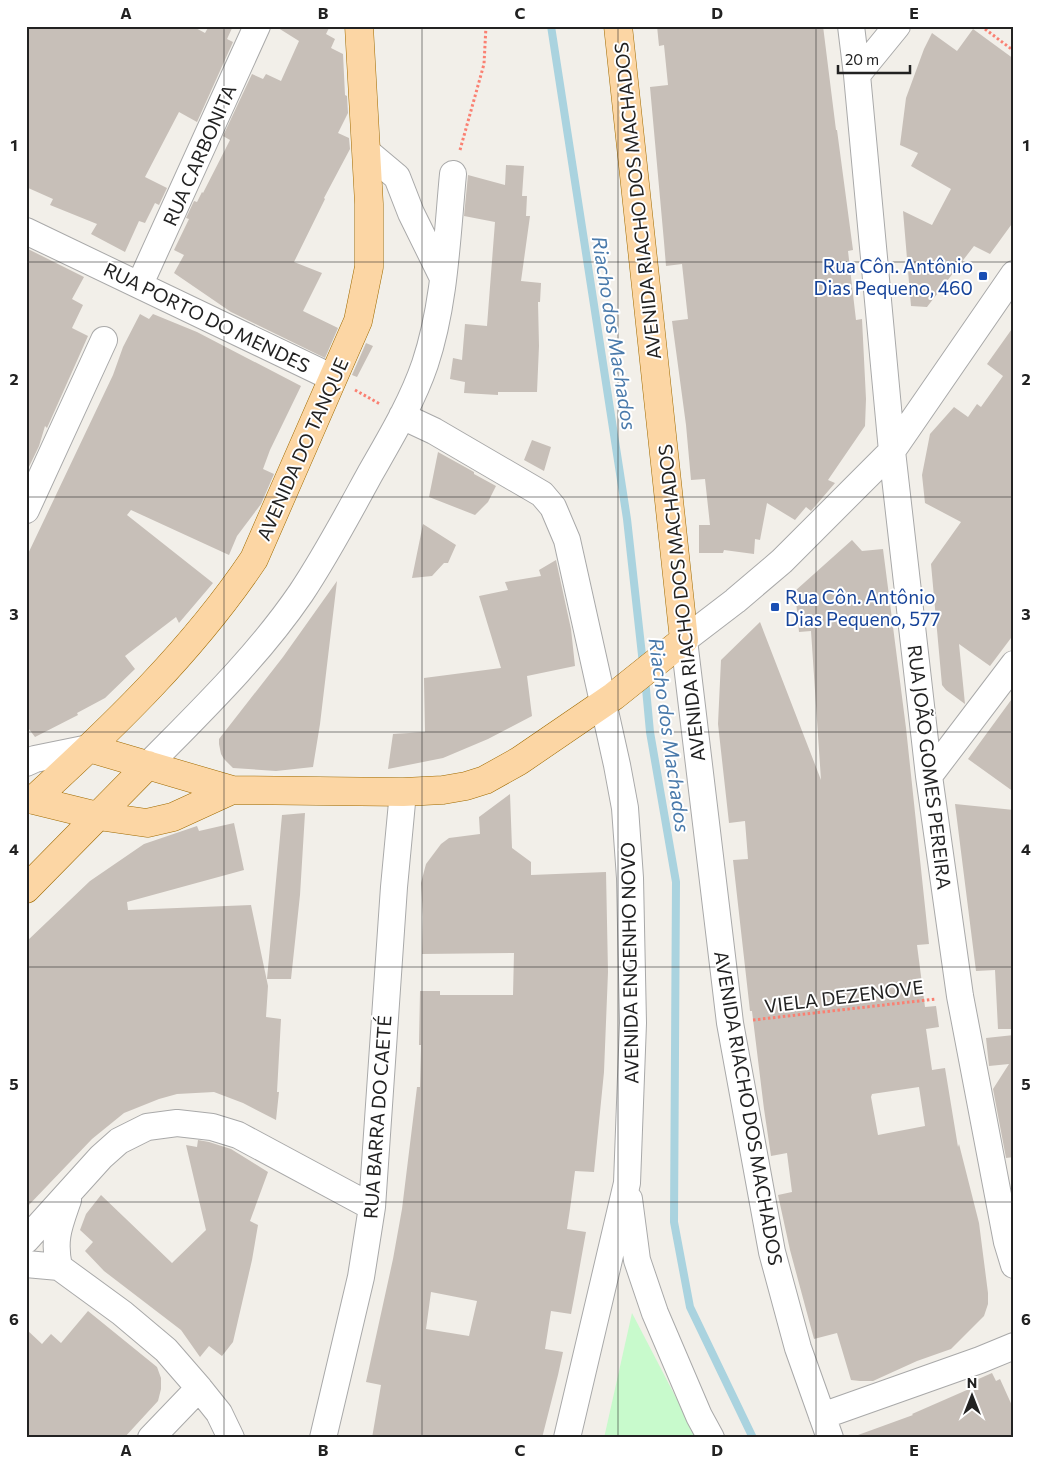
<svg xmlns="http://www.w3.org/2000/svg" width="1040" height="1464" font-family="Commissioner,sans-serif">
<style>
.park{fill:#c8facc}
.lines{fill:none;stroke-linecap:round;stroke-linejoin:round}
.stream{stroke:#aad3df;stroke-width:8}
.building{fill:#c7bfb8;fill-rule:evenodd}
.minor-casing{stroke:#a9a9a9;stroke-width:28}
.major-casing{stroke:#a06b00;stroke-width:29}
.path{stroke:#fa8072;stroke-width:3;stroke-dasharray:2.5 2.5;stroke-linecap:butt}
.minor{stroke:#fff;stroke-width:26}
.major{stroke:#fcd6a4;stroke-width:28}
.grid{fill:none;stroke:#222;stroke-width:1;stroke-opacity:0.55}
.transit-dot{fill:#1a4fb4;stroke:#fff;stroke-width:2}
.labels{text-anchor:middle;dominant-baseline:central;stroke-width:4;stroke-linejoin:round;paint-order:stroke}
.street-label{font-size:19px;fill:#222;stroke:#fff}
.transit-label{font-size:19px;fill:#164399;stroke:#fff;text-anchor:end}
.water-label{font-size:20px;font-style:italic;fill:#4a7aab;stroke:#fff}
.neatline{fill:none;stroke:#222;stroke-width:2}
.grid-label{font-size:16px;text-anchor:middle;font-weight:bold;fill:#222}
</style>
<rect width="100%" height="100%" fill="#f2efe9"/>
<!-- park -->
<path class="park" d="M 632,1313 L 697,1438 L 604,1438 Z"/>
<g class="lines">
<!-- stream -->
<path class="stream" d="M 551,26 L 627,519 L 643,664
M 645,678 L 650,732 L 676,882 L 674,1222 L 690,1307 L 753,1438"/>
</g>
<!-- building -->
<path class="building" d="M 26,26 L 192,26 L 205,33 L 209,26 L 233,26 L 227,39 L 233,42 L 197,122 L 179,112 L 145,177 L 167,188 L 159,205 L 155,203 L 145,223 L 139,221 L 125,252 L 91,234 L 97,224 L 50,205 L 53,199 L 26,187 Z
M 275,26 L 330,26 L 326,34 L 335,39 L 331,48 L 343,54 L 345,95 L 347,96 L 348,113 L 338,133 L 349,138 L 350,149 L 324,198 L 325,199 L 294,262 L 322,273 L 303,311 L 338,328 L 325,358 L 231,312 L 174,273 L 184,255 L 174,250 L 189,219 L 186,218 L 194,201 L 197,202 L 202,192 L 203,193 L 230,140 L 223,136 L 252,74 L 263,79 L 266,74 L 281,81 L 299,41 Z
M 657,26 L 823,26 L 836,130 L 837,130 L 853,250 L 848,251 L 856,320 L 862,319 L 866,399 L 865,426 L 828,480 L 835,483 L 811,511 L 806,507 L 795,520 L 767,503 L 760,540 L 755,539 L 754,554 L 724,550 L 723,553 L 699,553 L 699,525 L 710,525 L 705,479 L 691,480 L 686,425 L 672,321 L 688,319 L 682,264 L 666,266 L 664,242 L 650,87 L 668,85 L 664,45 L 659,46 Z
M 973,29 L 1014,59 L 1014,221 L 990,254 L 974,246 L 927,307 L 911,306 L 903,211 L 932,225 L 951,189 L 911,166 L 918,153 L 900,145 L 906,98 L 924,49 L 932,33 L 957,51 Z
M 506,165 L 524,166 L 522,196 L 527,196 L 526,216 L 530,216 L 521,281 L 541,283 L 540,302 L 538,302 L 539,346 L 537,392 L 498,392 L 498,395 L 464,393 L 465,382 L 450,379 L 453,358 L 462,360 L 465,324 L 487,326 L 495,222 L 464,216 L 468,175 L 505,185 Z
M 26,248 L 84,277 L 72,299 L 83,305 L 72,328 L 88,336 L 47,428 L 45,426 L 39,446 L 27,471 Z
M 140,314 L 149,319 L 153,314 L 197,332 L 301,386 L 270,450 L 263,469 L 274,474 L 261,504 L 237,536 L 229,555 L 131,510 L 127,515 L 213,583 L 179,623 L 176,617 L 125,656 L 135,669 L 105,698 L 77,713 L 78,715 L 35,737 L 26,725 L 26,558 L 113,375 L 123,347 Z
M 1014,326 L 1014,634 L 990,666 L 959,644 L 965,704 L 946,690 L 942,685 L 931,564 L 961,522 L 925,503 L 922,475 L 930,434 L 954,407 L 968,417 L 977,404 L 981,407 L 1003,376 L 987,364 Z
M 366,343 L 373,346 L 357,377 L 352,375 Z
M 532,440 L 551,447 L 544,471 L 524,460 Z
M 438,452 L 474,472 L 474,474 L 496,486 L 488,502 L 475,515 L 429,497 Z
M 423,524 L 456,545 L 448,563 L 444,563 L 432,576 L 412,578 Z
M 852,540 L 862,551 L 883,549 L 906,728 L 929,944 L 917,945 L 925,1007 L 936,1006 L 939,1027 L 926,1029 L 932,1070 L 945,1068 L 958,1147 L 959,1144 L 979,1223 L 988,1293 L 988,1304 L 984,1316 L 951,1349 L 917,1361 L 873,1381 L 860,1381 L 851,1380 L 837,1333 L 814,1339 L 790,1250 L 778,1195 L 792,1192 L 787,1153 L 771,1156 L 764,1109 L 752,1011 L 750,1011 L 733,860 L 748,859 L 745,821 L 729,823 L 718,724 L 721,660 L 760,622 L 821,780 L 811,631 L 799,632 L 795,591 ZM 919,1087 L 925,1126 L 878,1135 L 871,1097 L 872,1094 Z
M 556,560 L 571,629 L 575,666 L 527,676 L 532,716 L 511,727 L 488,739 L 443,758 L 388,769 L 393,734 L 425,732 L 424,678 L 501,668 L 479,596 L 508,590 L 505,582 L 541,576 L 539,570 Z
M 337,581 L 320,724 L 313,767 L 276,771 L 233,768 L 224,759 L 221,754 L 219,744 L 219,739 L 283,657 Z
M 1014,696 L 1014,792 L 968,759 Z
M 510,794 L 512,848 L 531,862 L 531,875 L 606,872 L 608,972 L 604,1072 L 594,1172 L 575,1171 L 570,1209 L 567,1229 L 586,1232 L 575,1293 L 571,1314 L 551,1311 L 545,1349 L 563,1352 L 558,1375 L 542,1438 L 372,1438 L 381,1385 L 366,1382 L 393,1259 L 402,1209 L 417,1087 L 420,1087 L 421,1045 L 419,1045 L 420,991 L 440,991 L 440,995 L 513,995 L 514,953 L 422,954 L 423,917 L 421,883 L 426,864 L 441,844 L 449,838 L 480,834 L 479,817 ZM 431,1292 L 477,1301 L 469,1336 L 426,1329 Z
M 955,804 L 1014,810 L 1014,1029 L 998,1029 L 995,970 L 976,971 Z
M 305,813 L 300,895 L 291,979 L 267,979 L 282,815 Z
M 234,823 L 244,870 L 127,902 L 128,910 L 251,905 L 268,986 L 266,1017 L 281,1019 L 277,1092 L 279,1092 L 276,1120 L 243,1103 L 214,1092 L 177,1094 L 159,1099 L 124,1113 L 92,1139 L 26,1208 L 26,942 L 90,881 L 144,844 L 197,826 L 199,831 Z
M 1014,1035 L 1014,1157 L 1006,1158 L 993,1089 L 1009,1064 L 989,1066 L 986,1038 Z
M 198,1140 L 209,1142 L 231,1149 L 268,1172 L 250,1221 L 258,1225 L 252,1260 L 233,1342 L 222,1356 L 209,1346 L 200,1357 L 181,1330 L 104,1271 L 85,1251 L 93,1242 L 80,1230 L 86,1214 L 101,1195 L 172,1263 L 206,1230 L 186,1145 L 197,1147 Z
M 88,1311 L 157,1367 L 161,1378 L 161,1389 L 158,1401 L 124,1438 L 26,1438 L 26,1329 L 42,1344 L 51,1334 L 61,1343 Z
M 992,1373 L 996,1381 L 1000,1379 L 1014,1410 L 1014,1438 L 858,1438 L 858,1435 L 913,1415 L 912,1414 L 976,1386 L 974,1381 Z"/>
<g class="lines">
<defs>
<path id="minor" d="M 851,26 L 857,75 L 892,451 L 929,776 L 960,996 L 1007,1242 L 1014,1265
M 857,75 L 897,26
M 366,151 L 397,177 L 411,213 L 443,278
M 26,231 L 333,378
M 140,284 L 257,26
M 402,416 L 434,431 L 542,494 L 553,507 L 567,540 L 617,765 L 625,808 L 630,878 L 633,1023 L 627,1183 L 567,1438
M 26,510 L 104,340
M 26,763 L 35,759 L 89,748
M 148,765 C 202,710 258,656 301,593 C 327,554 349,512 371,472 C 391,437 412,402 425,364 C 445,304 447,237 453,174
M 929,776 L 1014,664
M 629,1199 L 637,1260 L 655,1313 L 699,1416 L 711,1438
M 26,1240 L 101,1157 L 119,1141 L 147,1127 L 177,1123 L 212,1127 L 238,1135 L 372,1207
M 26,1264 L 59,1267 L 122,1313 L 166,1350 L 199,1388 L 219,1413 L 231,1438
M 59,1267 C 53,1239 59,1226 68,1200
M 822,1416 L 980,1360 L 1014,1346
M 151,1438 L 199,1388
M 323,1438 L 361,1277 L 372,1207 L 394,887 L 403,792
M 830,1438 L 798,1348 L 772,1252 L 730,1023 L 684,640 L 735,601 L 782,561 L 892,451 L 1014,274"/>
<path id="major" d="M 89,748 L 232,790 L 403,792 L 443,790 L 466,786 L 485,780 L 519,761 L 614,696 L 684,640 L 618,26
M 33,800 C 114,726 193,650 254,559 L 358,321 L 369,267 L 369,204 L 359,26
M 33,800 L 98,816 L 147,823 L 173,817 L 232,790
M 26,889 L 148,765"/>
</defs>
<!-- minor casing -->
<use href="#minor" class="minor-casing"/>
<!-- major casing -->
<use href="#major" class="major-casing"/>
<!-- path -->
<path class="path" d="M 981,26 L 1014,51
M 460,150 L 484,64 L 486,26
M 355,390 L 380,404
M 753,1020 L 936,999"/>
<!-- minor -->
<use href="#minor" class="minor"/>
<!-- major -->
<use href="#major" class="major"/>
</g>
<!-- grid -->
<path class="grid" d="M 224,26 L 224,1438M 422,26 L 422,1438M 618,26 L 618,1438M 816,26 L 816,1438M 26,262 L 1014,262M 26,497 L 1014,497M 26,732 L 1014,732M 26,967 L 1014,967M 26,1202 L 1014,1202"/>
<!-- markers -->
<g class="transit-dot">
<rect x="978" y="271" width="10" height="10" rx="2.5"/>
<rect x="770" y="602" width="10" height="10" rx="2.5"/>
</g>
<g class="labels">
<!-- street labels -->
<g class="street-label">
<text transform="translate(199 155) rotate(-66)">RUA CARBONITA</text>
<text transform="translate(637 201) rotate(-96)">AVENIDA RIACHO DOS MACHADOS</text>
<text transform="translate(207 317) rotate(26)">RUA PORTO DO MENDES</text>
<text transform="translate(302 449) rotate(-66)">AVENIDA DO TANQUE</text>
<text transform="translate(681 603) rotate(-96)">AVENIDA RIACHO DOS MACHADOS</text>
<text transform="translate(930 767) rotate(83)">RUA JOÃO GOMES PEREIRA</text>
<text transform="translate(629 963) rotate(-91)">AVENIDA ENGENHO NOVO</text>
<text transform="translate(844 996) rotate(-7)">VIELA DEZENOVE</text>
<text transform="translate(749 1108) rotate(80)">AVENIDA RIACHO DOS MACHADOS</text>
<text transform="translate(377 1117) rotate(-86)">RUA BARRA DO CAETÉ</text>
</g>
<!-- transit labels -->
<g class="transit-label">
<text x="973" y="265">Rua Côn. Antônio<tspan x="973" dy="22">Dias Pequeno, 460</tspan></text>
<text x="785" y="596" text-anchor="start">Rua Côn. Antônio<tspan x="785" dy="22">Dias Pequeno, 577</tspan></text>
</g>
<!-- water labels -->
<g class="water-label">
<text transform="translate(615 333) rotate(81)">Riacho dos Machados</text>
<text transform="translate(670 735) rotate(82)">Riacho dos Machados</text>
</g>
</g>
<!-- border -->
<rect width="1040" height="1464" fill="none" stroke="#ffffff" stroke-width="55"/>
<!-- north arrow -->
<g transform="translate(972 1396)" stroke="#ffffff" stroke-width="4" paint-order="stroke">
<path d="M0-4L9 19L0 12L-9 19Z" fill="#222222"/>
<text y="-8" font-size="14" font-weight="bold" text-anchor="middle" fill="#222222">N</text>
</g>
<!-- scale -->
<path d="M838 65v8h72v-8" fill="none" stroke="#222222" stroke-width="2.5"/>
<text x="845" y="65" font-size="15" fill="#222222" stroke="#ffffff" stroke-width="4" paint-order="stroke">20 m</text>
<rect x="28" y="28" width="984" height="1408" class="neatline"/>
<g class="grid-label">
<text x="126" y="19">A</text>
<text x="323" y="19">B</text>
<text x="520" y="19">C</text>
<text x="717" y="19">D</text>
<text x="914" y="19">E</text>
<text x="14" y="151">1</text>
<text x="1026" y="151">1</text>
<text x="14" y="385">2</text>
<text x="1026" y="385">2</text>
<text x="14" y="620">3</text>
<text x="1026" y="620">3</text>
<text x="14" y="855">4</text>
<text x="1026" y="855">4</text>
<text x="14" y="1090">5</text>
<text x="1026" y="1090">5</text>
<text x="14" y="1325">6</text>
<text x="1026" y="1325">6</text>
<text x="126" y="1456">A</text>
<text x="323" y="1456">B</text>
<text x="520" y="1456">C</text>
<text x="717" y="1456">D</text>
<text x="914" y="1456">E</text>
</g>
</svg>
